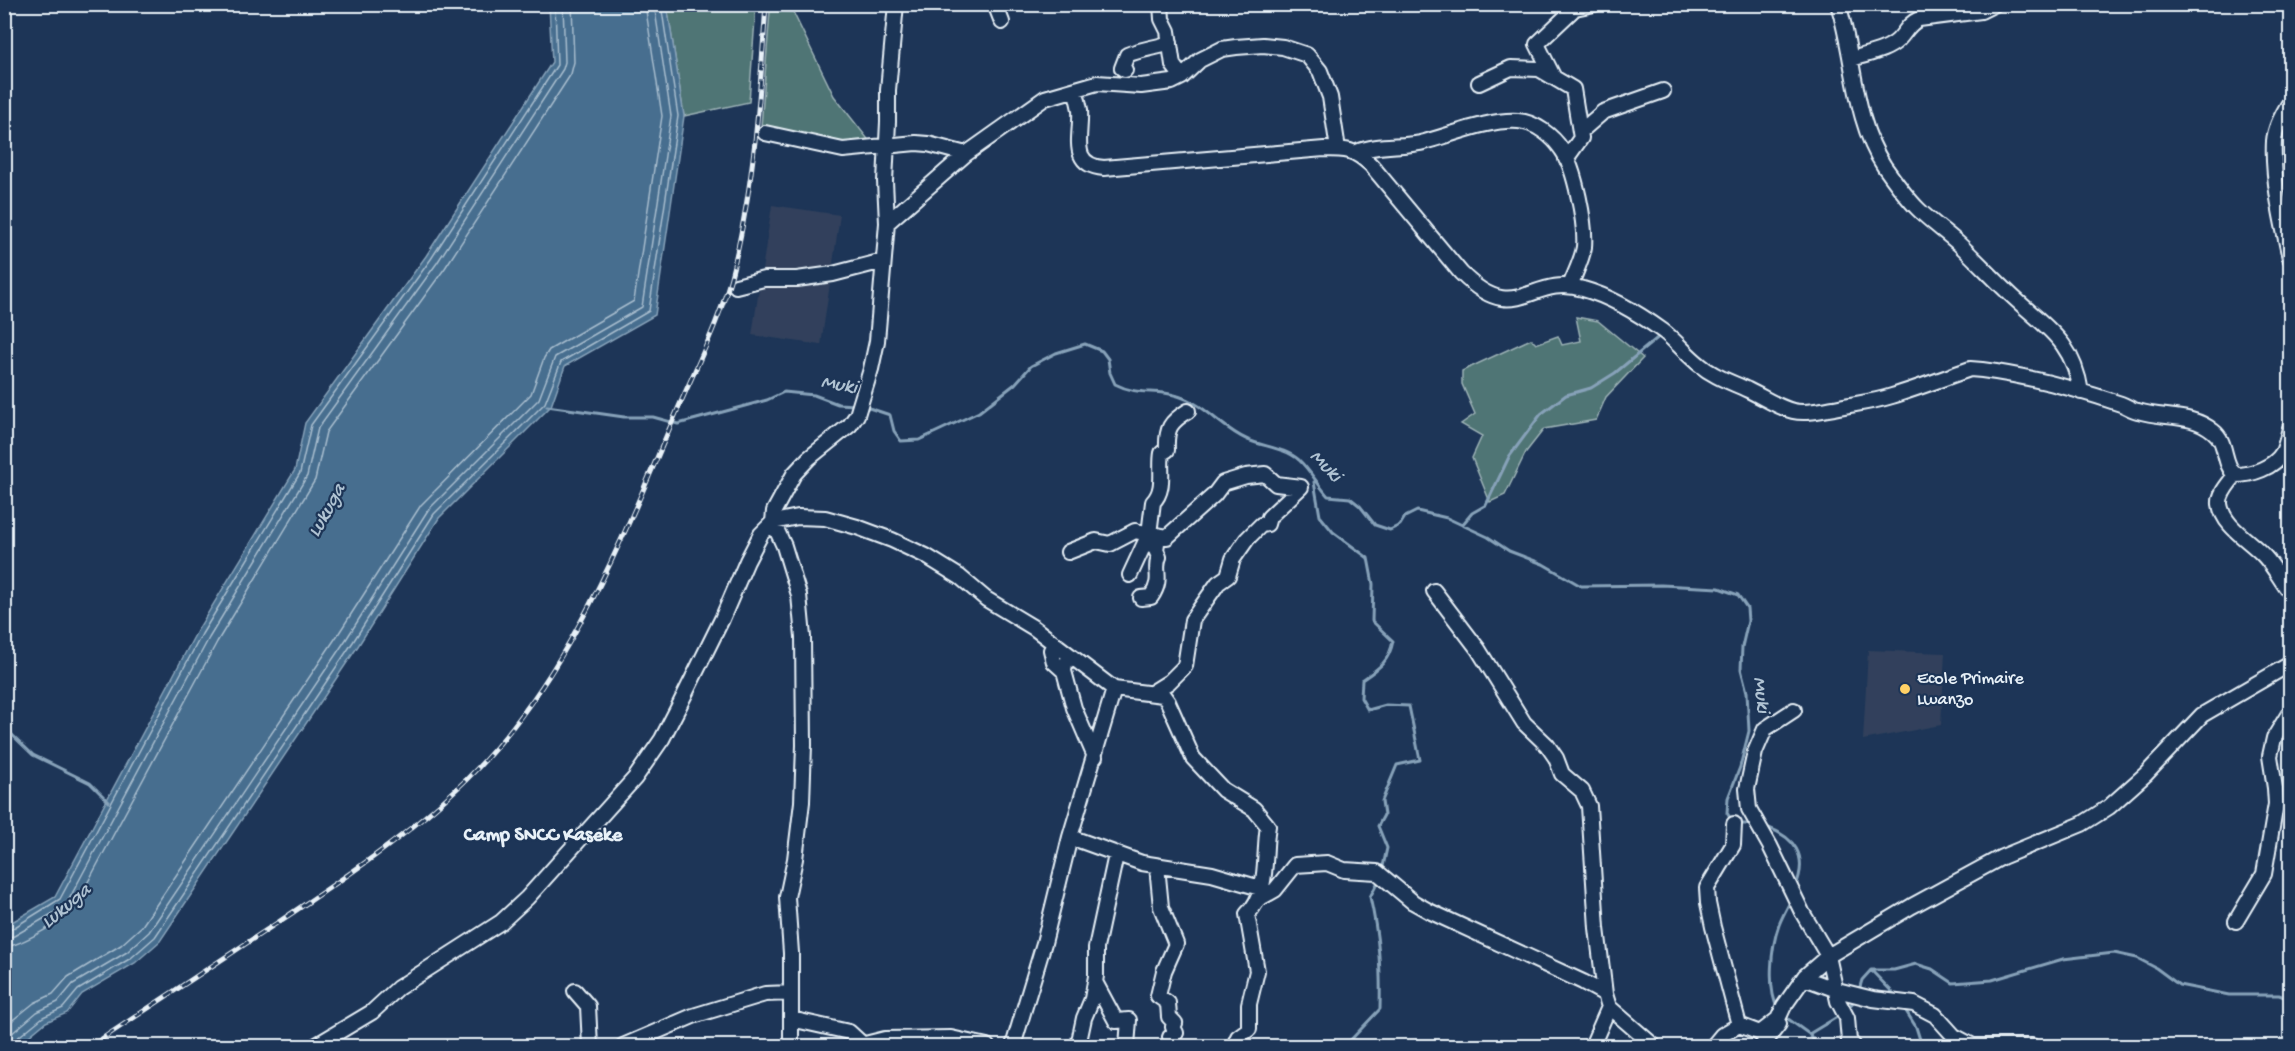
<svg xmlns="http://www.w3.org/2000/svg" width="2295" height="1051" font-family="'Gochi Hand',sans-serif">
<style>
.built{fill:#30415c}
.green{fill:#507474;stroke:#9cb2b6;stroke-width:1.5}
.water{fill:#476e8f;stroke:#87a2b9;stroke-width:1.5}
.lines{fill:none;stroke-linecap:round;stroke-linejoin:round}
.shore{stroke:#a8bdce;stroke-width:1.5}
.stream{stroke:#87a2b9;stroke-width:3}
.minor-casing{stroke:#e8f1f8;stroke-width:18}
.minor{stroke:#1d3557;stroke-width:14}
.rail-casing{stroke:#e8f1f8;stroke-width:5}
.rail{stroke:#1d3557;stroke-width:3;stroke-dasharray:9;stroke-linecap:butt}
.poi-dot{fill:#ffd166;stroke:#1d3557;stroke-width:2}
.labels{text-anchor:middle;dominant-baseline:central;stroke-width:4.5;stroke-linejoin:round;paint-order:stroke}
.poi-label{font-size:18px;fill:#e8f1f8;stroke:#1d3557;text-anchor:start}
.water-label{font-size:20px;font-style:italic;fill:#b0c3d3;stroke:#1d3557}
.neighbourhood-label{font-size:20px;font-weight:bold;fill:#e8f1f8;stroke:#1d3557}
</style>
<rect width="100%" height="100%" fill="#1d3557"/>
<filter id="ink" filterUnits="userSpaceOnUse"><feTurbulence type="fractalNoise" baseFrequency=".0167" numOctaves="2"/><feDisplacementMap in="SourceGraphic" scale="12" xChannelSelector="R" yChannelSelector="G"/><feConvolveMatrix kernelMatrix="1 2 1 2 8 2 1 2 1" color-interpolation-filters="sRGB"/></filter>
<g filter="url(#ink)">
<!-- built -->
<path class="built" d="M 772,205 L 840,215 L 821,345 L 752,335 Z
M 1868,650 L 1945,653 L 1941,725 L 1863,740 Z"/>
<!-- green -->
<path class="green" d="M 667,5 L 756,5 L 749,102 L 684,116 Z
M 770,11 L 793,12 L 834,96 L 871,143 L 837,146 L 761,127 Z
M 1576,317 L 1598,321 L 1643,358 L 1606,397 L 1596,420 L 1544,429 L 1526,452 L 1505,495 L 1490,502 L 1472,458 L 1482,436 L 1461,424 L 1475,414 L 1462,384 L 1462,371 L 1531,339 L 1536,344 L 1558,336 L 1562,345 L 1581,341 Z"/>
<!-- water -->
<path class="water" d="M 549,5 L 667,5 L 684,116 L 655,315 L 565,366 L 551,406 L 439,518 L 358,646 L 160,941 L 135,963 L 82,994 L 67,1013 L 46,1022 L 17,1046 L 5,1046 L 5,926 L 55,897 L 197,631 L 295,470 L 305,423 L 426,256 L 552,62 Z"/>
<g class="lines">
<!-- shore -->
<path class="shore" d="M 4,930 L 10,930 L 60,899 L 202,634 L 300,473 L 311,425 L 431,259 L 557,65 L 555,4
M 4,938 L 14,936 L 62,908 L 67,903 L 209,638 L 307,476 L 318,428 L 437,263 L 563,69 L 565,62 L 563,4
M 4,947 C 20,946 65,920 74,908 L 217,642 L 315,480 L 326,432 L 445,268 L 571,74 L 574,62 L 572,4
M 4,1027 L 34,1003 L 53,994 L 68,977 L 121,945 L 142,926 L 339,633 L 421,505 L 531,394 L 544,358 L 549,350 L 634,301 L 662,116 L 645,4
M 6,1046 L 10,1035 L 37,1012 L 58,1002 L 73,984 L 127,952 L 149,932 L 347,638 L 428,510 L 539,399 L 555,357 L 642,307 L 671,116 L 654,4
M 13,1046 L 16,1039 L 43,1017 L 63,1008 L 78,990 L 131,958 L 155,937 L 353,642 L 434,514 L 545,403 L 561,362 L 649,311 L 678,116 L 661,4"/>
<!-- stream -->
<path class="stream" d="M 547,406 L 624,417 L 653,417 L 678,424 L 767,400 L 784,392 L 814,395 L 838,404 L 856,405
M 863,406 L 890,415 L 894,431 L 901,441 L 919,440 L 979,412 L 1015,384 L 1031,366 L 1056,353 L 1085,344 L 1102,351 L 1108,359 L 1110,373 L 1115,384 C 1140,397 1154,388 1178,396 C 1205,404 1222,429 1248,440 C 1265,447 1285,448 1299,460 C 1309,469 1319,486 1328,496 L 1350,498 L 1360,506 L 1375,525 L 1390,530 L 1400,525 L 1405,517 L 1417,511 L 1447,518 L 1488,537 L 1509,551 L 1543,564 L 1581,586 L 1661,585 L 1719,588 L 1738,595 L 1747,608 L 1748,621 L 1742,647 L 1741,669 L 1747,692 L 1749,731 L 1740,767 L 1728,798 L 1727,813 L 1732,821
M 1314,482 L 1320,516 L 1333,532 L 1368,558 L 1373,584 L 1372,621 L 1393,641 C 1389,662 1379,668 1362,680 L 1361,698 L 1368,710 L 1386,705 L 1409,706 L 1420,760 L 1397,765 L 1382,801 L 1384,815 L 1378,826 L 1387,848 L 1382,871
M 1462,525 L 1472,513 L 1486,505 L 1509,457 L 1541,414 L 1566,395 L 1591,388 L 1615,373 L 1661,335
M 4,727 L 33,755 L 90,783 L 109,802
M 1737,824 L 1751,824
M 1763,826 C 1795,836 1809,856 1795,888
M 1871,970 L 1897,997
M 1859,990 L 1862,980 L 1871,970 L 1894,970 L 1916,964 L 1932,969 L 1953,983 L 1992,980 L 2063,959 L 2114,953 L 2137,958 L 2156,968 L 2179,985 L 2229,995 L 2279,995 L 2290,999
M 1904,1008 L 1916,1027 L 1922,1046
M 1778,1009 C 1767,989 1771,947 1779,925 C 1782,917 1787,908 1791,900
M 1846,1010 L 1856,999
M 1784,1016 L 1809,1034 L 1818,1046
M 1809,1034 L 1842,1014
M 1345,1046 L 1380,1009 C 1381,969 1379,936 1370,897 L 1379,880"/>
<defs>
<path id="minor" d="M 995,4 L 1002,22
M 1161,4 L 1162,19 L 1168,31 L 1173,65 L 1182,77
M 1838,4 C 1855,57 1853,119 1884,166 C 1894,180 1905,196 1918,209 C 1931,222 1946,232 1959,244 C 1977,261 1994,279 2011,295 C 2046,328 2073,340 2081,392
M 1852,59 C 1866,54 1887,51 1898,40 C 1906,32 1908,24 1919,19 L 1981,11 L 1995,4
M 1125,70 L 1122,68 L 1127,55 C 1141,49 1155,48 1170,43
M 1554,78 L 1537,44 L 1575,8 L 1594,4
M 1479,83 L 1511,68 L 1539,69 L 1573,89 L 1581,138 L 1566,159
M 1076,91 C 1077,97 1079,104 1080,110 C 1082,135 1068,165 1104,168 L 1324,149 C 1347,149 1354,149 1371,165 L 1461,273 C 1517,329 1530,273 1583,289 C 1612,297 1638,313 1663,331 C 1675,340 1687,355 1700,365 C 1714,377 1731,382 1748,390 C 1763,397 1777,407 1793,411 C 1806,414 1821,410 1834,408 C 1853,404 1873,402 1892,396 C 1918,388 1944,378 1970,369 L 1982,370 C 2028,376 2077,389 2121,404 C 2127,406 2132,410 2138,411 C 2163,419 2192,413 2213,431 C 2228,442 2222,463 2235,475
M 2290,102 C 2283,113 2275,128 2274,141 C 2272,178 2282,222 2290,258
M 1580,132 L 1603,112 L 1663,91
M 765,133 L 843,150 L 916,143 L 928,144 L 966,154
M 1357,152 C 1376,144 1400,147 1420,143 C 1450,136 1487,119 1518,121 C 1535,122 1553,136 1562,150 C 1575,168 1586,225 1584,247 C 1582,260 1575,273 1570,286
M 887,223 L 966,154 L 1045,98 L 1097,83 L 1141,86 L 1172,82 L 1182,77 L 1200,60 L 1222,49 L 1236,47 L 1263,45 L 1283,47 L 1307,55 L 1320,71 L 1330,97 L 1338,149
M 736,286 L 764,279 L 797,279 L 833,274 L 883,261
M 2235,475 C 2229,484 2219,493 2220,504 C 2223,527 2251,541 2265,557 C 2275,568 2281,581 2290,592
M 2235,475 C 2251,475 2274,468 2283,452 C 2286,445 2288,436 2290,428
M 1068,552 L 1096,541 L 1110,544 L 1135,531 L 1167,537 L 1214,495 L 1223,483 L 1246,476 L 1265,474 L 1276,484 L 1301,487 L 1269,517 L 1267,524 L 1261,525 L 1247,539 L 1233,559 L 1228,576 L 1218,583 L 1192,620 L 1185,666 L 1169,682 L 1153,692
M 1130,575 L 1149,534 L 1153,502 C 1166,489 1159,469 1162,453 L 1167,450 C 1166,428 1170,422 1188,411
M 1434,591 L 1478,649 L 1524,723 L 1547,745 L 1556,758 L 1562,774 L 1582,791 L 1589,806 L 1597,928 L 1605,994 L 1609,1007 L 1654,1046
M 1141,598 L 1151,597 C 1164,578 1153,570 1159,557 L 1156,550 L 1158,536
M 1054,643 L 1051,650 L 1054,662 L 1064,671 L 1065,664
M 1064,671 L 1074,708 L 1095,757
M 1794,710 L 1765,729 L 1755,752 L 1747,789 L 1749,809 L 1770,846 L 1802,912 L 1828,956 L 1838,1001 L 1847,1018 L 1849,1041 L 1854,1046
M 1070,837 L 1142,863 L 1212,874 L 1260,888
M 1157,866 L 1161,907 L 1176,944 L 1164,971 L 1158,996 L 1168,1003 L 1169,1017 L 1175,1023 L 1173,1027 L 1176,1033 L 1170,1037 L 1176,1046
M 1257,900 L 1275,890 L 1295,865 L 1327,863 L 1344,870 L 1377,872 L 1413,902 L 1429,911 L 1583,982 L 1605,994
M 2236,921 L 2264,874 L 2276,804 L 2275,788 L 2270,756 L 2274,738 L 2290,712
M 1805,976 L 1807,979 L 1837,990 L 1873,999 L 1914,1004 L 1935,1015 L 1954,1036 L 1973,1046 L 2032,1046
M 1095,982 L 1116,1021 L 1129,1020 L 1127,1046
M 575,991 L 588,1006 L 590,1046
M 791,1019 L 849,1032 L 861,1043 L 865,1044 L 885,1039 L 951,1038 L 987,1046
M 1739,1025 L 1760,1033 L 1778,1019 L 1784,1006 L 1805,976 L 1828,956 L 1912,906 L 2002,857 L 2082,824 L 2109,807 L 2146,774 L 2202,715 L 2290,664
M 315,1046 L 372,1012 L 398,988 L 501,922 L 527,898 L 635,778 L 662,739 L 678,708 L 722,619 L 747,561 L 761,534 L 773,522 L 798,517 L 825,518 L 857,527 L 892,540 L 926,556 L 960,577 L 986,599 L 1034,628 L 1114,689 L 1163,695 L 1168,702 L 1193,758 L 1223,790 L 1254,809 L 1268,826 C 1263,854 1270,893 1247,914 L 1257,971 L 1249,1004 L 1249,1029 L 1238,1037 L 1234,1046
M 623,1046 L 693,1016 L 765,994 L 791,993
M 791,1046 L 791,953 L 787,897 L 795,859 L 802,802 L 804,745 L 803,637 L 799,595 L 784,546 L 773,522 L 774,511 L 794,474 L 809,458 L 850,425 L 857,415 L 871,369 L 877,341 L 887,223 L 885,181 L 888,122 L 888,90 L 896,4
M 1013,1046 L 1044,943 L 1070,837 L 1114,689
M 1078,1046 L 1084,1018 L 1092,999 L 1096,976 L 1096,948 L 1116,855
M 1592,1046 L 1609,1007
M 1713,1046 L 1722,1035 L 1739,1025 L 1713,927 L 1708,903 L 1707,888 L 1733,845 L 1734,824
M 1762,1046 L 1779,1024"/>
</defs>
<!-- minor casing -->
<use href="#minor" class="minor-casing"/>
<!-- minor -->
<use href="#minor" class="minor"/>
<defs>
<path id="rail" d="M 91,1046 C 153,1005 215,964 277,923 C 343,879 409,835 466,780 C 567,680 619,546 674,418 C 695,368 722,318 734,265 C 755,179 760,92 766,4"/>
</defs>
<!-- rail casing -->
<use href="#rail" class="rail-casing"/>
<!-- rail -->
<use href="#rail" class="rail"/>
</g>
</g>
<!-- markers -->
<circle class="poi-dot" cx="1905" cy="689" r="6"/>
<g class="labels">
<!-- poi labels -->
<g class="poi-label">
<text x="1917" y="679">Ecole Primaire<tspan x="1917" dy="21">Lwanzo</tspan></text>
</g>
<!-- water labels -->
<g class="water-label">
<text transform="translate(839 386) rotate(10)">Muki</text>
<text transform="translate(1325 467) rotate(45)">Muki</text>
<text transform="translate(328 511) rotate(-61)">Lukuga</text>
<text transform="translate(1760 695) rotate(83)">Muki</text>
<text transform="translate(67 907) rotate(-40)">Lukuga</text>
</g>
<!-- neighbourhood labels -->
<g class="neighbourhood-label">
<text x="543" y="836">Camp SNCC Kaseke</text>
</g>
</g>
<!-- margin -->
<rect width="2295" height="1051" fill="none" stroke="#1d3557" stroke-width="24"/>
<rect x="12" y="12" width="2271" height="1027" fill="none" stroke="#e8f1f8" stroke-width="2" filter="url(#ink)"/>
</svg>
